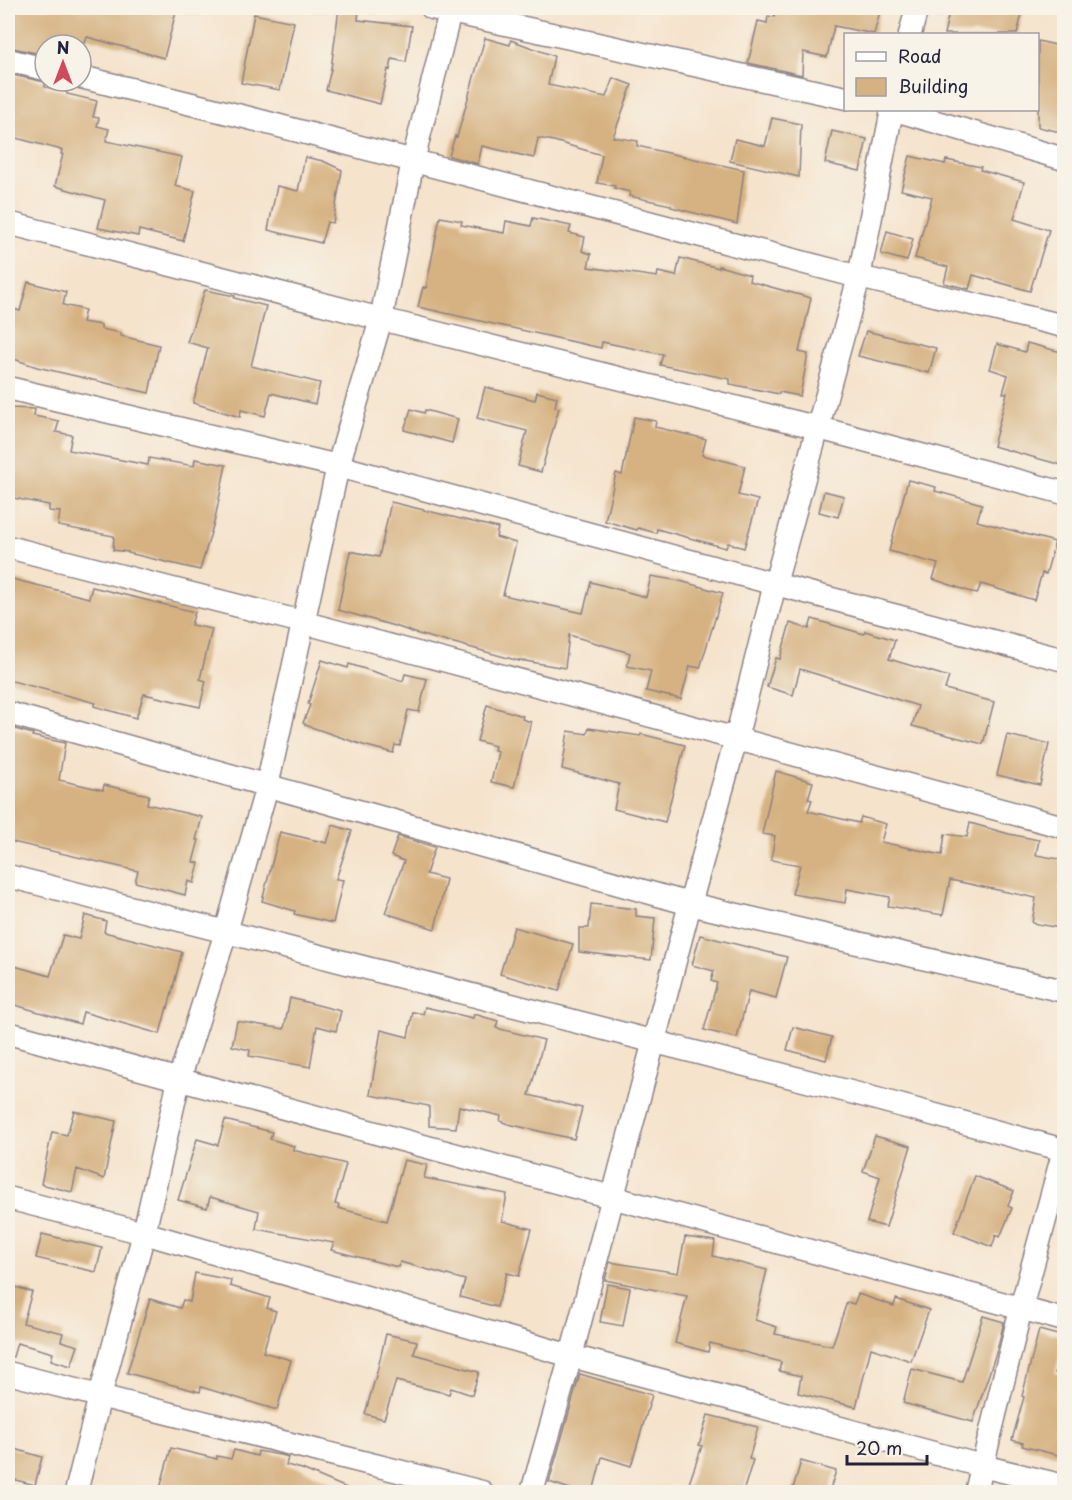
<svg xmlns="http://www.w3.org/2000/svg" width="1072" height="1500" font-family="'Playpen Sans',sans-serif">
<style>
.building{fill:#d6b282}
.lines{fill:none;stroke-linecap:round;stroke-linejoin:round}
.street-casing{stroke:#8c8284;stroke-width:25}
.street{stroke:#fff;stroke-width:22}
</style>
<rect width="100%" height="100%" fill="#f7f3e8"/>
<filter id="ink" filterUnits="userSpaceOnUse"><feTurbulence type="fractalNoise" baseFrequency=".0167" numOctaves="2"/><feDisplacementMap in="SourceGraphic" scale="12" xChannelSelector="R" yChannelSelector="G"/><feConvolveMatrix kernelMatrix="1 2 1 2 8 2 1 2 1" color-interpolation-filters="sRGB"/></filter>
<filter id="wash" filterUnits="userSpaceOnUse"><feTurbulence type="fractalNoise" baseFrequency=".008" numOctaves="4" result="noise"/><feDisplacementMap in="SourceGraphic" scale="24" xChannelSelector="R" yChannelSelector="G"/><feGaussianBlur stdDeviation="1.35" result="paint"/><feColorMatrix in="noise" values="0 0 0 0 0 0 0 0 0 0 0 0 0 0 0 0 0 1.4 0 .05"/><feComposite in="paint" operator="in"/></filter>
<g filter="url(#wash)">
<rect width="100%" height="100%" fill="#f5e3cc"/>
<g id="blocks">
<!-- building -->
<path class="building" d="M 11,8 L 177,8 L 164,58 L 87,37 L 85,43 L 52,37 L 51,45 L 45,45 L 45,55 L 8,47 L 8,26 Z
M 339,8 L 359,8 L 358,20 L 412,26 L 406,62 L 392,59 L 390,70 L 388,69 L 380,104 L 326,90 L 331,69 Z
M 776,8 L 881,8 L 874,34 L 834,26 L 827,57 L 803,52 L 802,75 L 748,63 L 758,21 L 767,23 L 768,16 L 774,17 Z
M 950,8 L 993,8 L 1022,14 L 1017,34 L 944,34 Z
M 254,14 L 294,22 L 280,90 L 241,83 Z
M 485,38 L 510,45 L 511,40 L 554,56 L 548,85 L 606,97 L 613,78 L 632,85 L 613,137 L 638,141 L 637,146 L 744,170 L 737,224 L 671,207 L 671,205 L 629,196 L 630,192 L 614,188 L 615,186 L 597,183 L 602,155 L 554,141 L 538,138 L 534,158 L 482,146 L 478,164 L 449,156 L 455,136 L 457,137 Z
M 1038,41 L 1065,47 L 1065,133 L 1038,127 Z
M 8,74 L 45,82 L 45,87 L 67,92 L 67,94 L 97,101 L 93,117 L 99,118 L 97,126 L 109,129 L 106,141 L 182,157 L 175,186 L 195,191 L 183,241 L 139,230 L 138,236 L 98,228 L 105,200 L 55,186 L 63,154 L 61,154 L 62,150 L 8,136 Z
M 772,118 L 801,124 L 799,177 L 730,161 L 735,139 L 765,146 Z
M 832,131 L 867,139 L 860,171 L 825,163 Z
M 910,156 L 945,164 L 946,160 L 981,167 L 980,170 L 1024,182 L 1014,219 L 1049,230 L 1030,291 L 973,275 L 969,289 L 944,283 L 948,267 L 915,258 L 932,197 L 901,190 Z
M 305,157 L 323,161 L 342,170 L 333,223 L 327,222 L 321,243 L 268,230 L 277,186 L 298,191 Z
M 440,217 L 462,221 L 461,225 L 504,233 L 506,221 L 531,226 L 533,218 L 571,226 L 569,233 L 585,237 L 582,251 L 591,254 L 588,267 L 657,277 L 658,272 L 676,276 L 680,258 L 719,268 L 719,266 L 750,275 L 749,281 L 811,298 L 799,352 L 808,354 L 800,396 L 779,392 L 779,394 L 730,384 L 730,379 L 660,365 L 663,354 L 656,353 L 602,342 L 601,348 L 418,307 L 423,287 L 426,288 Z
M 887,231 L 913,239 L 907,261 L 881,254 Z
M 28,282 L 66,292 L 63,305 L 85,310 L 82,322 L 101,325 L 101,329 L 121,333 L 121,336 L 159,345 L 149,393 L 37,367 L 8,357 L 8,307 L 20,311 Z
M 205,290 L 235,296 L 234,298 L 266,306 L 251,366 L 320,383 L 315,404 L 271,393 L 265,416 L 241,410 L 240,417 L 193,403 L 208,348 L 187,342 Z
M 866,331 L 936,348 L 929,373 L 858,356 Z
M 1027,343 L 1065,353 L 1065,466 L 993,446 L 1007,393 L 1003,393 L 1008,375 L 990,369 L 997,344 L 1025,352 Z
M 485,387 L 535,400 L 537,392 L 557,397 L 555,407 L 559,408 L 541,472 L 518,466 L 527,431 L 477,418 Z
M 8,408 L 35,409 L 34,416 L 59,421 L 56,432 L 72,435 L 69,450 L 148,465 L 149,458 L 194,466 L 195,459 L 226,465 L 215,519 L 200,570 L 128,553 L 128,552 L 113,550 L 114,536 L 58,526 L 60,512 L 49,511 L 49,505 L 8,497 Z
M 411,409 L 424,413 L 425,410 L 458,419 L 452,443 L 404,430 Z
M 634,417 L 656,421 L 655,427 L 706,439 L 702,455 L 745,466 L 738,495 L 758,500 L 744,548 L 728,543 L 726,548 L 657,529 L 656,533 L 638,528 L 637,530 L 605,521 L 616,473 L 622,475 Z
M 908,480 L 936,487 L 935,491 L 982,504 L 977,521 L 1055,542 L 1046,574 L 1042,573 L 1034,600 L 981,584 L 977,594 L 933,579 L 938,564 L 889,551 Z
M 824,491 L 844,496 L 838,517 L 819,512 Z
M 391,502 L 498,528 L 496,537 L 516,543 L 503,595 L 583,613 L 591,582 L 646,597 L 651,576 L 680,581 L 723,593 L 700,668 L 690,666 L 681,699 L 646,691 L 651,671 L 627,666 L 630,653 L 569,635 L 565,668 L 519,660 L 519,661 L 447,641 L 447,642 L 415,633 L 398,627 L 338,610 L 350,551 L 379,557 Z
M 8,578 L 89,598 L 92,587 L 195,612 L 191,625 L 212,629 L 200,679 L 206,681 L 200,707 L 144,694 L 136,718 L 94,706 L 96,703 L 8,680 Z
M 812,619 L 864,634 L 865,631 L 895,640 L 889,659 L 949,677 L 945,689 L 994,702 L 983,744 L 912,726 L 918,706 L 800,669 L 793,695 L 767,687 L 776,658 L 780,659 L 790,623 L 809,629 Z
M 322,660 L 348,668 L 349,664 L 403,681 L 405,674 L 427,679 L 419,712 L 408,710 L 400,746 L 395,745 L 393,753 L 363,745 L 305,725 L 305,724 L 303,723 L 310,705 L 308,704 Z
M 487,705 L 523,716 L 522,719 L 531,722 L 514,787 L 491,782 L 498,752 L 494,751 L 495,746 L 477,741 Z
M 8,727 L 33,734 L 32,736 L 65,743 L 59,780 L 103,790 L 104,785 L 149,795 L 147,804 L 202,817 L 196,840 L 199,840 L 193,862 L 199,863 L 194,883 L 188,881 L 185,895 L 135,882 L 138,871 L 8,841 Z
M 589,728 L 640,736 L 641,734 L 685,745 L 665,822 L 614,809 L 619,784 L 562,769 L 568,731 L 587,734 Z
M 1007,735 L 1049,744 L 1040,785 L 997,775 Z
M 776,771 L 813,782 L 808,799 L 812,800 L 808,811 L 859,823 L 861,817 L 886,824 L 881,842 L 942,855 L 945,834 L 967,837 L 970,823 L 1009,834 L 1039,840 L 1036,855 L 1065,860 L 1059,890 L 1065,891 L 1065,929 L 1032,923 L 1036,898 L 950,880 L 943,915 L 888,906 L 890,897 L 847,889 L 845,903 L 792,894 L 800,865 L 771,860 L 775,836 L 762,834 Z
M 333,825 L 352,831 L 336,879 L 343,880 L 333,923 L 294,914 L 295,911 L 262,901 L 280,832 L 327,843 Z
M 398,836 L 435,847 L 426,874 L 446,879 L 435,929 L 385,913 L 404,861 L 391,856 Z
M 591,904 L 636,909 L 636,916 L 655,918 L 651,960 L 579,952 L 579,928 L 589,928 Z
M 85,915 L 106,921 L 104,932 L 182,952 L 168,1008 L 167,1007 L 160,1034 L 83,1012 L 80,1024 L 8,1003 L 8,978 L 11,965 L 50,976 L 63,935 L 79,939 Z
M 514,927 L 573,944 L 559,991 L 500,974 Z
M 700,935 L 787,957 L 776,998 L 749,991 L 737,1038 L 704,1030 L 717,983 L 711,981 L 714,971 L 692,965 Z
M 290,998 L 341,1011 L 336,1031 L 317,1026 L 310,1067 L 249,1056 L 250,1050 L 232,1046 L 237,1021 L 284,1029 Z
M 425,1007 L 473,1018 L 474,1014 L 498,1021 L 496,1028 L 544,1040 L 529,1095 L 582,1108 L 574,1139 L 508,1124 L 500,1121 L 501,1116 L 459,1106 L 456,1128 L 429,1126 L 429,1106 L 370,1095 L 381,1030 L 408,1037 L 413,1012 L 423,1014 Z
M 793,1027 L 832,1037 L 826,1060 L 787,1050 Z
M 74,1111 L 116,1121 L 104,1179 L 77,1169 L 72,1192 L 41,1184 L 52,1132 L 67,1135 Z
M 225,1120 L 272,1132 L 270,1139 L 294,1146 L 293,1150 L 346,1164 L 335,1204 L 339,1205 L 338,1208 L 387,1221 L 404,1160 L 427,1165 L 424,1178 L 507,1194 L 502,1221 L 532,1229 L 519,1276 L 507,1273 L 497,1307 L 460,1297 L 465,1280 L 400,1262 L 398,1267 L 331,1250 L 334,1243 L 256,1229 L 259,1211 L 210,1197 L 207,1208 L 178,1200 L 197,1139 L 218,1145 Z
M 875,1136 L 911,1146 L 886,1227 L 867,1222 L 880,1177 L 863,1171 Z
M 975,1176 L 1014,1191 L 1008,1206 L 1012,1208 L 1000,1237 L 996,1235 L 992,1247 L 954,1232 Z
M 42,1234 L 102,1248 L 96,1272 L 36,1258 Z
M 685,1237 L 715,1241 L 713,1256 L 767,1270 L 755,1320 L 777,1327 L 775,1334 L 832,1346 L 847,1302 L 854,1304 L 858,1294 L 894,1306 L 896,1299 L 929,1310 L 911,1361 L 871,1348 L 856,1407 L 798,1393 L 801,1376 L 779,1371 L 781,1362 L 710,1343 L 708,1352 L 675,1343 L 687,1296 L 605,1280 L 610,1262 L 678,1273 Z
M 195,1273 L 231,1280 L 230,1286 L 270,1298 L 267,1308 L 276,1311 L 263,1352 L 291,1360 L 277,1410 L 201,1387 L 200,1392 L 127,1373 L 150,1299 L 180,1308 L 183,1300 L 190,1302 Z
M 607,1284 L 630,1288 L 623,1326 L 600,1322 Z
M 12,1286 L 32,1292 L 23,1323 L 63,1333 L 61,1341 L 78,1346 L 71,1366 L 51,1360 L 53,1353 L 17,1343 L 13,1357 L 8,1356 L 8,1302 Z
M 983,1316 L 1004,1322 L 997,1350 L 973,1422 L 903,1403 L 912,1369 L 962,1382 Z
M 1039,1330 L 1065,1337 L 1055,1373 L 1065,1376 L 1065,1457 L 1022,1446 L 1023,1443 L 1012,1440 L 1024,1397 L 1022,1396 Z
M 386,1334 L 417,1341 L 414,1354 L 479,1372 L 472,1395 L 451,1388 L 449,1394 L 396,1381 L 384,1419 L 365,1414 L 377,1372 Z
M 580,1374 L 652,1395 L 631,1466 L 602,1457 L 593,1492 L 579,1492 L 549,1482 Z
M 708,1415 L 758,1427 L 749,1459 L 753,1460 L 743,1492 L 686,1492 L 702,1446 L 699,1445 Z
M 8,1447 L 42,1457 L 35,1485 L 8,1478 Z
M 171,1448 L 217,1459 L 217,1456 L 231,1459 L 234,1450 L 257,1456 L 258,1451 L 285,1456 L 288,1457 L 286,1465 L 302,1469 L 356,1492 L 159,1492 Z
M 801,1461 L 836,1471 L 829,1492 L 792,1492 Z"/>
</g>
</g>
<g filter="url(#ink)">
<use href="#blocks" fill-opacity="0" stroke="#8c8284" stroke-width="1.5"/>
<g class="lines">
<defs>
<path id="street" d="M 432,8 L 846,98
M 910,34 L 917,8
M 8,60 L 45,69
M 81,77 L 245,117 L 859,277 L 1064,326
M 895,110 L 1064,159
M 8,223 L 381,319 L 819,428 L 1064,493
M 8,388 L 338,466 L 775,584 L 1064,660
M 8,547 L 302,622 L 1064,827
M 8,713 L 690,904 L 1064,991
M 8,876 L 862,1095 L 1064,1150 L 1021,1308 L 976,1492
M 8,1033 L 1064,1320
M 8,1198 L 144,1233 L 571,1356 L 982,1466 L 1064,1486
M 8,1373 L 482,1492
M 76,1492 L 100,1396 L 144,1233 L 179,1080 L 226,932 L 267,786 L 338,466 L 381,319 L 413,161 L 451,8
M 532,1492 L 571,1356 L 690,904 L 736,739 L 775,584 L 859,277 L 892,110"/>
</defs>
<!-- street casing -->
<use href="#street" class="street-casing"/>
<!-- street -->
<use href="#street" class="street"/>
</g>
</g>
<!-- margin -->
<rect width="1072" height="1500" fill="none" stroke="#f7f3e8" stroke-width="30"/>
<!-- legend -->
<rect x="844" y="33" width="195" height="78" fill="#f7f3e8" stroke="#a29fa3" stroke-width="1.5"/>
<rect x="856" y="52" width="30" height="9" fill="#ffffff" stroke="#a29fa3" stroke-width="1.5"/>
<text x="898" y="63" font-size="18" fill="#22223b">Road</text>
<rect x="856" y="78" width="30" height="18" fill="#d6b282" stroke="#a29fa3" stroke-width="1.5"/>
<text x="898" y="93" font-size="18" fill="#22223b">Building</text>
<!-- north arrow -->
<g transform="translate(63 63)"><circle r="28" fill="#f7f3e8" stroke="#a29fa3" stroke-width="1.5"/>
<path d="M0-4.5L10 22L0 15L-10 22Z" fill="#d1495b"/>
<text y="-9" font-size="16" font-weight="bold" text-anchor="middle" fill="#22223b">N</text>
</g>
<!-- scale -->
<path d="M847 1455v9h80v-9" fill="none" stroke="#22223b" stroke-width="3"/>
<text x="856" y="1455" font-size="18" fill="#22223b" stroke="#f7f3e8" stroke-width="4.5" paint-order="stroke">20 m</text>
</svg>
